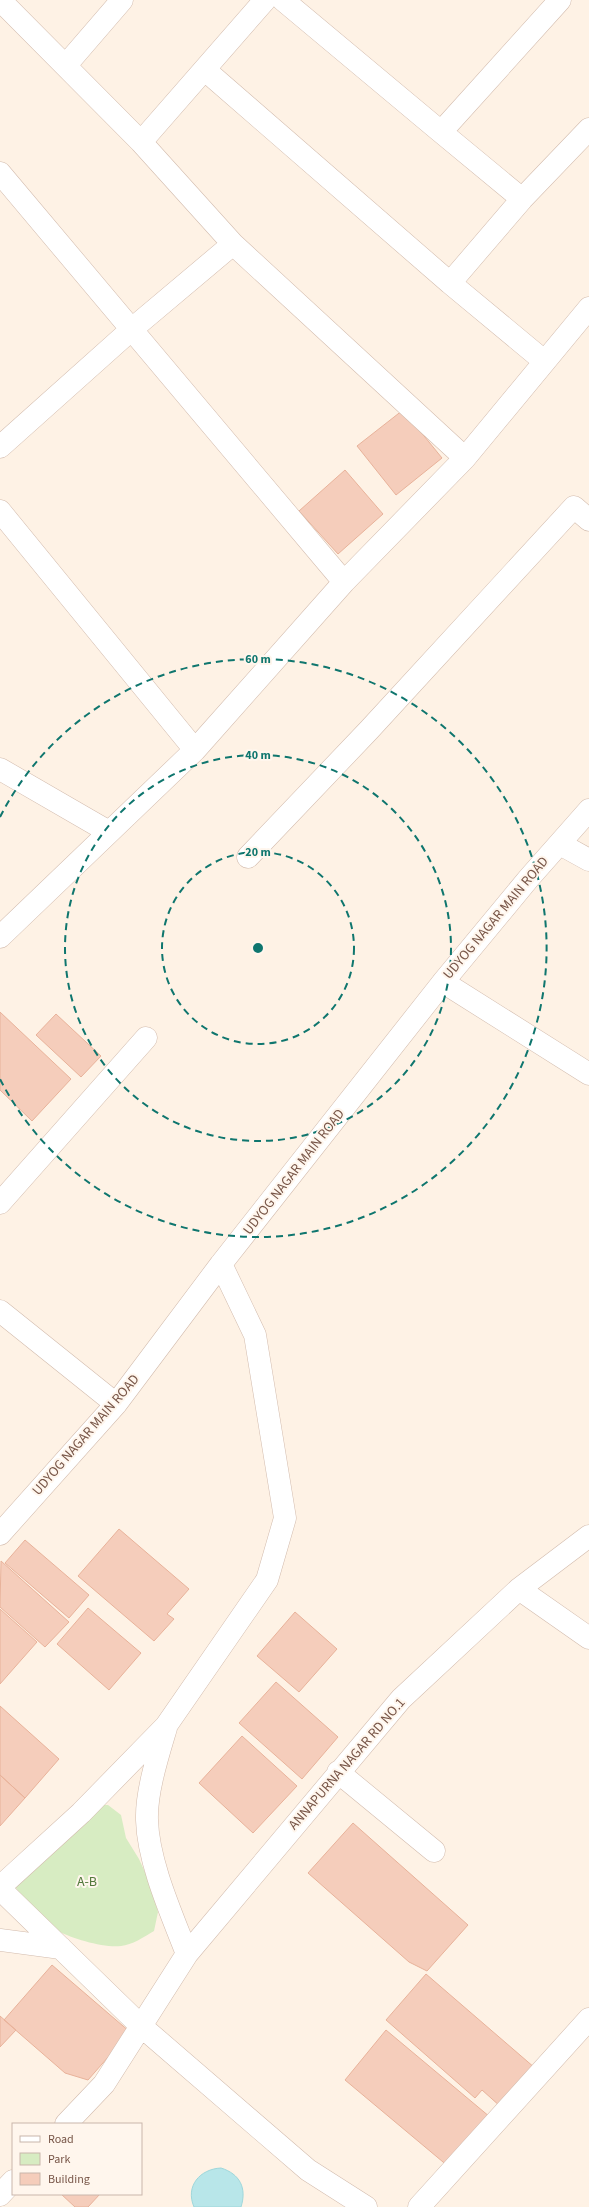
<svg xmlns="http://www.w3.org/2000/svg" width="589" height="2207" font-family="'Source Sans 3',sans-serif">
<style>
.green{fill:#d7ecc2}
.water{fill:#b8e6e9;stroke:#9ed7db}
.building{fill:#f5cdbb;stroke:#e8b29a}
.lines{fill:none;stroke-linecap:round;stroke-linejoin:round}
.minor-casing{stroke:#d2bbad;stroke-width:23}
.minor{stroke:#fff;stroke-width:22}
.ring{fill:none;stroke:#0f766e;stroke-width:2;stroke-dasharray:7 5}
.labels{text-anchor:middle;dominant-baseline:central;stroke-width:4;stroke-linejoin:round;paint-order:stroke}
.street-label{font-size:14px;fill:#785648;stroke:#fff6ed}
.park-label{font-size:14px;fill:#53793c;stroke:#fff6ed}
.centre{fill:#0f766e;stroke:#fff6ed;stroke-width:2}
.ring-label{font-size:12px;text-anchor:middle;font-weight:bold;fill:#0f766e;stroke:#fff6ed;stroke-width:4;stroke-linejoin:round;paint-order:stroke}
</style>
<rect width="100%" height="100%" fill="#fef2e5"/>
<!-- green -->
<path class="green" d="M 90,1805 L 108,1805 L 121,1815 L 126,1838 L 139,1859 L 150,1883 L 158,1912 L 154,1931 C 144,1937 132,1945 121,1946 C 104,1948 73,1939 58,1931 C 43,1922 21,1897 12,1882 Z"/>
<!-- water -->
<path class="water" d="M 221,2168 C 240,2174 247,2188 241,2207 L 194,2207 C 185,2186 200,2169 221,2168 Z"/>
<!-- building -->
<path class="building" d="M 403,410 L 442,458 L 396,495 L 357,446 Z
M 345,470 L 383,514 L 338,554 L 299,511 Z
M 0,1012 L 71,1079 L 32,1121 L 0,1090 Z
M 56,1014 L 101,1056 L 81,1077 L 36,1035 Z
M 119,1529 L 189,1589 L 167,1614 L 174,1619 L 154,1641 L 78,1576 Z
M 25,1540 L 89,1595 L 69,1618 L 5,1563 Z
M 1,1561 L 69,1622 L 45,1647 L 0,1607 Z
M 88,1608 L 141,1653 L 109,1690 L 57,1644 Z
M 0,1609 L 37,1642 L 0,1684 Z
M 295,1612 L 337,1649 L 299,1692 L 257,1656 Z
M 276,1682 L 338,1737 L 302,1779 L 239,1723 Z
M 0,1706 L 59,1759 L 25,1798 L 0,1775 Z
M 242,1736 L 297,1786 L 253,1833 L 199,1783 Z
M 0,1775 L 25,1798 L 0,1826 Z
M 353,1823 L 468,1925 L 427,1971 L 409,1962 L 308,1873 Z
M 52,1965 L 130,2032 L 88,2080 L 65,2073 L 4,2020 Z
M 426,1974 L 535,2068 L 501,2107 L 482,2090 L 475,2098 L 386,2020 Z
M 0,2016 L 16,2030 L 0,2047 Z
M 386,2030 L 490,2117 L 449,2167 L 345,2080 Z
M 61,2194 L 100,2194 L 88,2207 L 75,2207 Z"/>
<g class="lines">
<defs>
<path id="minor" d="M 0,0 L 141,142
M 283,0 L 441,132
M 66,65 L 122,0
M 205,70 L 450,283 L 544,361
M 0,173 L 344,582
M 522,199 L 441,132 L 560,0
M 233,244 L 465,458
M 450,283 L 522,199 L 589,129
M 0,447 L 132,329 L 233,244 L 141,142 L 265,0
M 0,511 L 195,750 L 0,937
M 195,750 L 344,582 L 465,458 L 589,308
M 0,769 L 109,832
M 560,844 L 589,860
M 248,857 L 369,730 L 574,507 L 589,520
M 443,982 L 589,1074
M 0,1203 L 146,1038
M 0,1311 L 116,1404
M 0,1534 L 116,1404 L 221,1264 L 443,982 L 529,878 L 589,810
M 519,1589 L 589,1638
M 166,1728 C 158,1755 146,1792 147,1820 C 148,1862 172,1915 187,1954
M 338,1772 L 434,1851
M 0,1887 L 81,1813 L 166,1726 L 267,1580 L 285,1518 L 255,1335 L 221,1264
M 0,1889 L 141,2026 L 308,2170 L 366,2207
M 0,1940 L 61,1948
M 66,2124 L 104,2084 L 187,1954 L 401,1699 L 519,1589 L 589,1536
M 0,2195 L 13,2181
M 419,2207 L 589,2019"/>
</defs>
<!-- minor casing -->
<use href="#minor" class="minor-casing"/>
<!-- minor -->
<use href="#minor" class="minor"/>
</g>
<!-- distance rings -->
<g class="ring">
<circle cx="258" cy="948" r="96"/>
<circle cx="258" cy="948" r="193"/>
<path d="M0 817A289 289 0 1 1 0 1079"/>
</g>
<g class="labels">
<!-- street labels -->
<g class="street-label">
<text transform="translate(496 918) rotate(-50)">UDYOG NAGAR MAIN ROAD</text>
<text transform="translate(294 1172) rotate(-52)">UDYOG NAGAR MAIN ROAD</text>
<text transform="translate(86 1435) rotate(-49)">UDYOG NAGAR MAIN ROAD</text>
<text transform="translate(347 1764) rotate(-49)">ANNAPURNA NAGAR RD NO.1</text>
</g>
<!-- park labels -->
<g class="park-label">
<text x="87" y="1882">A-B</text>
</g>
</g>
<circle cx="258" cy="948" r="6" class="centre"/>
<g class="ring-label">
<text x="258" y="663">60 m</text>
<text x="258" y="759">40 m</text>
<text x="258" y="856">20 m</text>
</g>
<!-- legend -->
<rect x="12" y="2123" width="130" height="72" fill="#fff6ed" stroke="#c9b6ab"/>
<rect x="20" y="2136" width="20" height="6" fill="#ffffff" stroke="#c9b6ab"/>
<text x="48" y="2143" font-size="12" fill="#785648">Road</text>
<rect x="20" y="2153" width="20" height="12" fill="#d7ecc2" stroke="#c9b6ab"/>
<text x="48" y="2163" font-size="12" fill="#785648">Park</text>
<rect x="20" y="2173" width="20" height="12" fill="#f5cdbb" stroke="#c9b6ab"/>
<text x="48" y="2183" font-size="12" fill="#785648">Building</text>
</svg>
